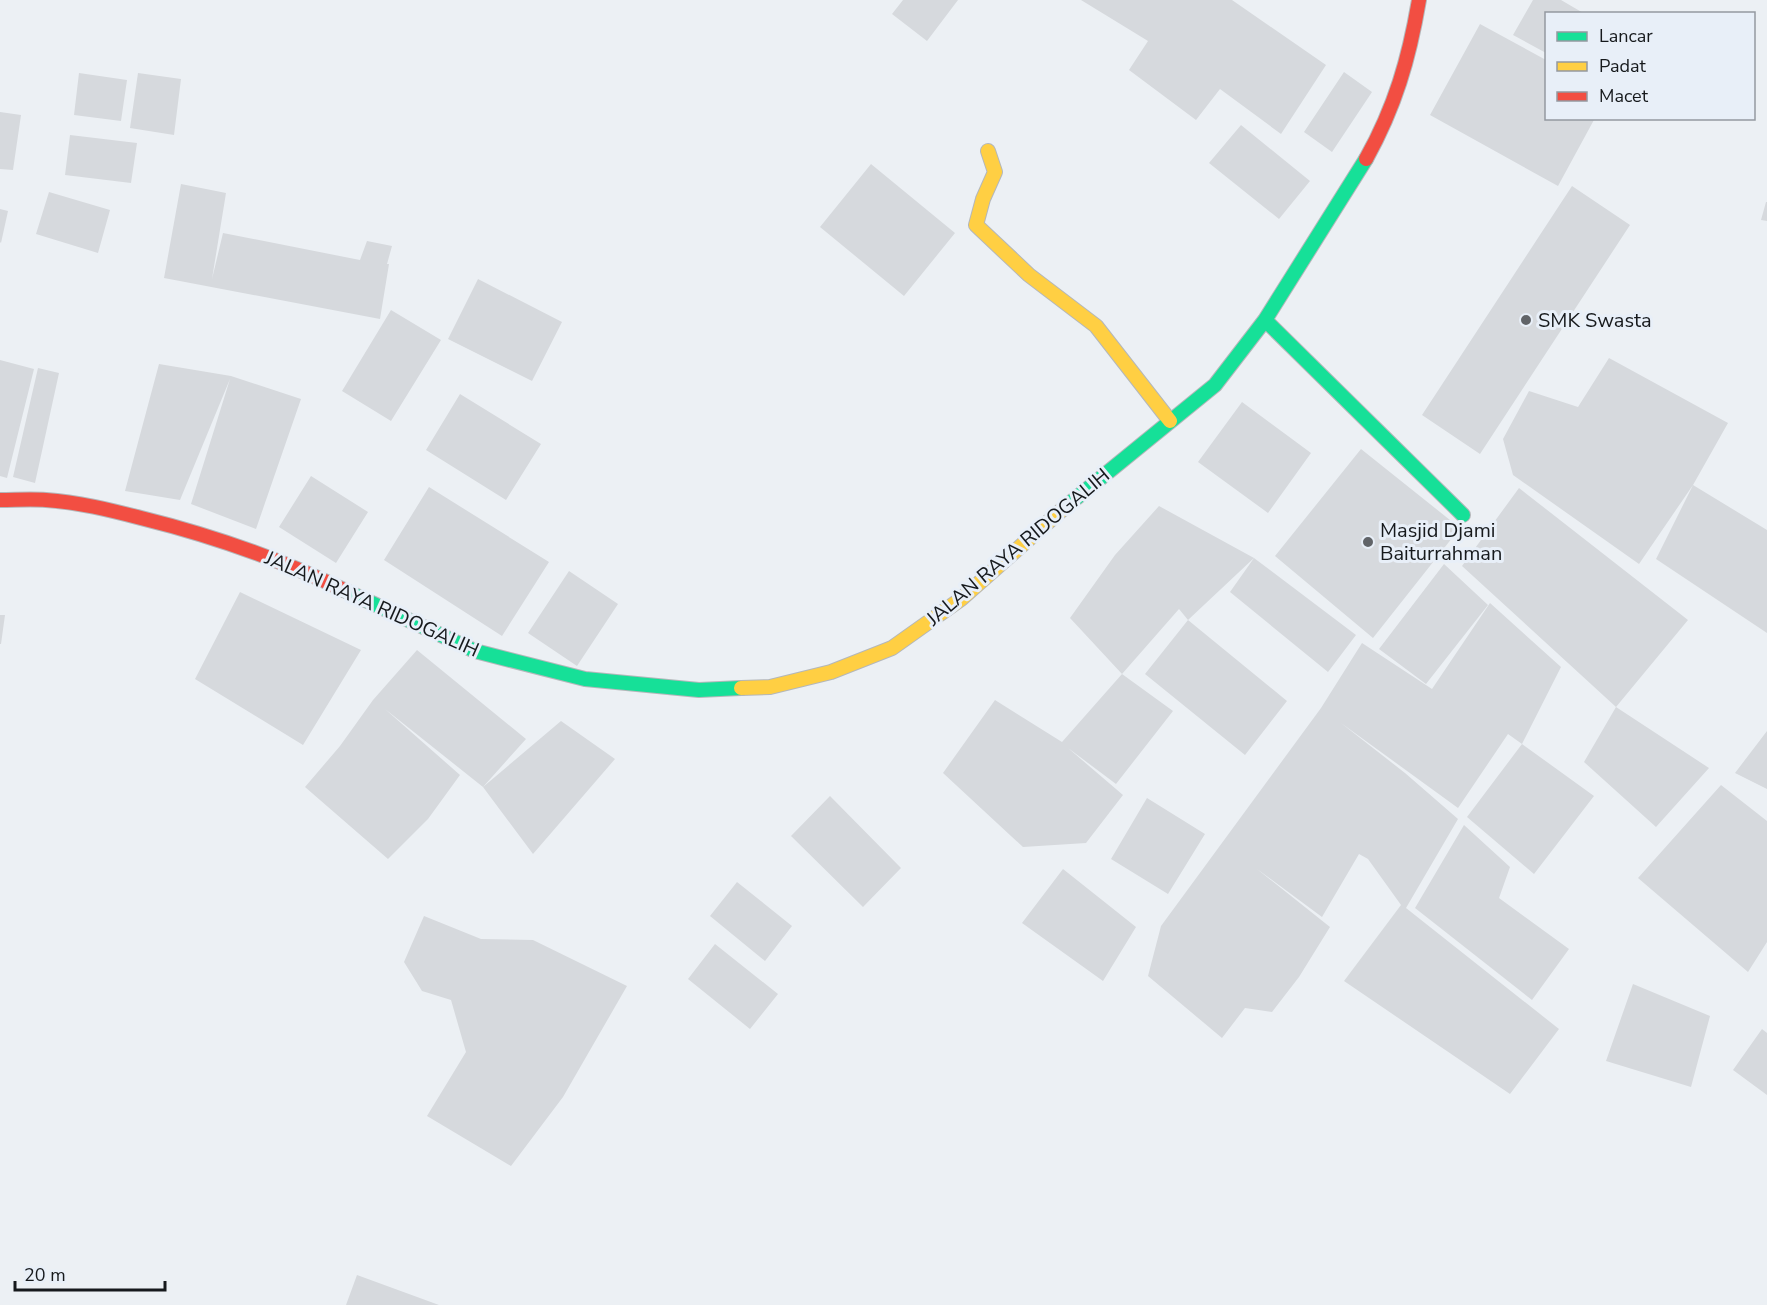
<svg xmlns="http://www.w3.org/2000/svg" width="1767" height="1305" font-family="'Nunito Sans',sans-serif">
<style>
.building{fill:#d6d9dd}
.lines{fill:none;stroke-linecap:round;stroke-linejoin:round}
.fast-casing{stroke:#b4b7ba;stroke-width:16}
.slow-casing{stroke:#b4b7ba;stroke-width:16}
.jam-casing{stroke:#b4b7ba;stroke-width:16}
.fast{stroke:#16e098;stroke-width:14}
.slow{stroke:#ffcf43;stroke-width:14}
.jam{stroke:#f24e42;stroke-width:14}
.poi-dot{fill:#616468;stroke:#e8eff8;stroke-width:2}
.labels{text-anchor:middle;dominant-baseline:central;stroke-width:6;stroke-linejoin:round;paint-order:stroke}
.poi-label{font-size:20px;fill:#16191c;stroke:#e8eff8;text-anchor:start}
.street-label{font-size:20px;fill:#16191c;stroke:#e8eff8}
</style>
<rect width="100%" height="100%" fill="#ecf0f4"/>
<!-- building -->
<path class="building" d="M 903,0 L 958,0 L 927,41 L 892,14 Z
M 1081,0 L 1232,0 L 1326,65 L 1281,134 L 1220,89 L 1196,120 L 1129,70 L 1148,41 Z
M 1533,0 L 1561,0 L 1585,14 L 1546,14 L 1546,53 L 1513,35 Z
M 1480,24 L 1546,60 L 1546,118 L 1595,118 L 1558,186 L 1430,115 Z
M 1344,72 L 1372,92 L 1332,152 L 1304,132 Z
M 79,73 L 127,80 L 121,121 L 74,115 Z
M 138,73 L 181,79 L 174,135 L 130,128 Z
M 0,112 L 21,115 L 13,170 L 0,169 Z
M 1241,125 L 1310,181 L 1279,219 L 1209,163 Z
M 70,135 L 137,143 L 131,183 L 65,175 Z
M 871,164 L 955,233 L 904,296 L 820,227 Z
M 181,184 L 226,193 L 212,279 L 223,233 L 360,260 L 367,241 L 392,246 L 387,264 L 389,264 L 380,319 L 164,278 Z
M 1572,186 L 1630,225 L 1480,454 L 1422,415 Z
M 49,192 L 110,210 L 98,253 L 36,234 Z
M 1766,202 L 1767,202 L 1767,221 L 1761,220 Z
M 0,209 L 8,211 L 1,243 L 0,242 Z
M 478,279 L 562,322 L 532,381 L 448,339 Z
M 391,310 L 441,340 L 391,421 L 342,391 Z
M 1609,358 L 1728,423 L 1693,485 L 1639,564 L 1513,475 L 1503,439 L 1529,391 L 1578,407 Z
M 0,360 L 34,369 L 7,478 L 0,476 Z
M 159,364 L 231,376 L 301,399 L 256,529 L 191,504 L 230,379 L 180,500 L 125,491 Z
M 38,368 L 59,373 L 35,483 L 13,477 Z
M 460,394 L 541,444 L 506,500 L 426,450 Z
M 1242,402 L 1311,453 L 1268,513 L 1198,462 Z
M 1361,449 L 1460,528 L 1373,638 L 1275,556 Z
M 311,476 L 368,512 L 336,563 L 279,527 Z
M 1693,485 L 1767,530 L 1767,633 L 1656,559 Z
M 429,487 L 549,562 L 502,636 L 384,560 Z
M 1519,488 L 1688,620 L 1616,707 L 1709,768 L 1656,827 L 1584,762 L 1616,707 L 1462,566 Z
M 1159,506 L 1254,558 L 1356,635 L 1328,672 L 1230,592 L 1254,558 L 1188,620 L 1179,609 L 1122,674 L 1070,618 L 1115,555 Z
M 1444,564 L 1488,605 L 1426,684 L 1379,649 Z
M 569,571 L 618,604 L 577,666 L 528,633 Z
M 240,592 L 361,650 L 303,745 L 195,679 Z
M 1490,603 L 1561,667 L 1522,744 L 1508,734 L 1458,808 L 1341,723 L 1405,773 L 1458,819 L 1406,908 L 1559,1029 L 1510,1094 L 1344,981 L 1401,905 L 1368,859 L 1359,854 L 1322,917 L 1257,869 L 1330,927 L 1299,977 L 1272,1012 L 1245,1008 L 1222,1038 L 1148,976 L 1161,926 L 1321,708 L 1362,643 L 1432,689 Z
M 0,615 L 5,615 L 1,644 L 0,644 Z
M 1188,620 L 1287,701 L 1245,755 L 1145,674 Z
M 417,650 L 526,739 L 483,787 L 561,721 L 615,759 L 533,854 L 483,787 L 385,709 L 460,775 L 428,819 L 388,859 L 305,787 L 340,746 L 373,700 Z
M 1122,674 L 1173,711 L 1116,784 L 1068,748 L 1123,795 L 1086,843 L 1023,847 L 943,773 L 995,700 L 1062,742 Z
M 1767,731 L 1767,789 L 1735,773 Z
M 1522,744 L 1594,796 L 1534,874 L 1467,817 Z
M 1721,785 L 1767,821 L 1767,942 L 1748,972 L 1638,878 Z
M 830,796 L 901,868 L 863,907 L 791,836 Z
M 1147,798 L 1205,834 L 1168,894 L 1111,859 Z
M 1464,825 L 1510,867 L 1499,898 L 1569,949 L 1532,1000 L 1415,908 Z
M 1063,869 L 1136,927 L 1103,981 L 1022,923 Z
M 737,882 L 792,926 L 765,961 L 710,916 Z
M 424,916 L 481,939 L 533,940 L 627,986 L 563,1097 L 511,1166 L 427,1116 L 466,1052 L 451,1000 L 422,991 L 404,962 Z
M 715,944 L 778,994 L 750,1029 L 688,979 Z
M 1633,984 L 1710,1016 L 1691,1087 L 1606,1061 Z
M 1762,1029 L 1767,1033 L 1767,1095 L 1733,1070 Z
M 357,1275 L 439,1305 L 346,1305 Z"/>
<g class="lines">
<defs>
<path id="fast" d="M 1265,320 L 1463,515
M 1064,508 L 1215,385 L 1265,320 L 1366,159
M 344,590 L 475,651 L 585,679 L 699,690 L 741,688"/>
<path id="slow" d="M 988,151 L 995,172 L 983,199 L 976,225 L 1029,275 L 1096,326 L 1170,421
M 741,688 L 770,687 L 831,672 L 892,648 L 961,599 L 1064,508"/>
<path id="jam" d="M 1366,159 C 1395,107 1409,59 1419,0
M 0,500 C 15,500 31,499 46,500 C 78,502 110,510 141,518 C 210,535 279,559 344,590"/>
</defs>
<!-- fast casing -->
<use href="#fast" class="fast-casing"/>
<!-- slow casing -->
<use href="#slow" class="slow-casing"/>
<!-- jam casing -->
<use href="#jam" class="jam-casing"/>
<!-- fast -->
<use href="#fast" class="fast"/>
<!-- slow -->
<use href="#slow" class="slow"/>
<!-- jam -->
<use href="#jam" class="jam"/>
</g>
<!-- markers -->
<g class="poi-dot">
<circle cx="1526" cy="320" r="6"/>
<circle cx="1368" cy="542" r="6"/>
</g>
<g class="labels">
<!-- poi labels -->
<g class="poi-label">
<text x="1538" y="320">SMK Swasta</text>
<text x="1380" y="530">Masjid Djami<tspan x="1380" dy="23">Baiturrahman</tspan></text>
</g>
<!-- street labels -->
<g class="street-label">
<text transform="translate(1018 547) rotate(-40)">JALAN RAYA RIDOGALIH</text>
<text transform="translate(372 604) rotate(24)">JALAN RAYA RIDOGALIH</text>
</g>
</g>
<!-- legend -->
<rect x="1545" y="12" width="210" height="108" fill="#e8eff8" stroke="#9499a0" stroke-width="1.5"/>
<rect x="1557" y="32" width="30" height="9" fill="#16e098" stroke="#9499a0" stroke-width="1.5"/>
<text x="1599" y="42" font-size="18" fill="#16191c">Lancar</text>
<rect x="1557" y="62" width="30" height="9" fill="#ffcf43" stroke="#9499a0" stroke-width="1.5"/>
<text x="1599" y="72" font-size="18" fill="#16191c">Padat</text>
<rect x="1557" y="92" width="30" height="9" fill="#f24e42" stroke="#9499a0" stroke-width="1.5"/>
<text x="1599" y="102" font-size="18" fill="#16191c">Macet</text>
<!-- scale -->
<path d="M15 1281v9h150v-9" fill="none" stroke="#16191c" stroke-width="3"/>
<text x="24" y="1281" font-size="18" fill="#16191c" stroke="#e8eff8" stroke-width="4.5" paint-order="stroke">20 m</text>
</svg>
